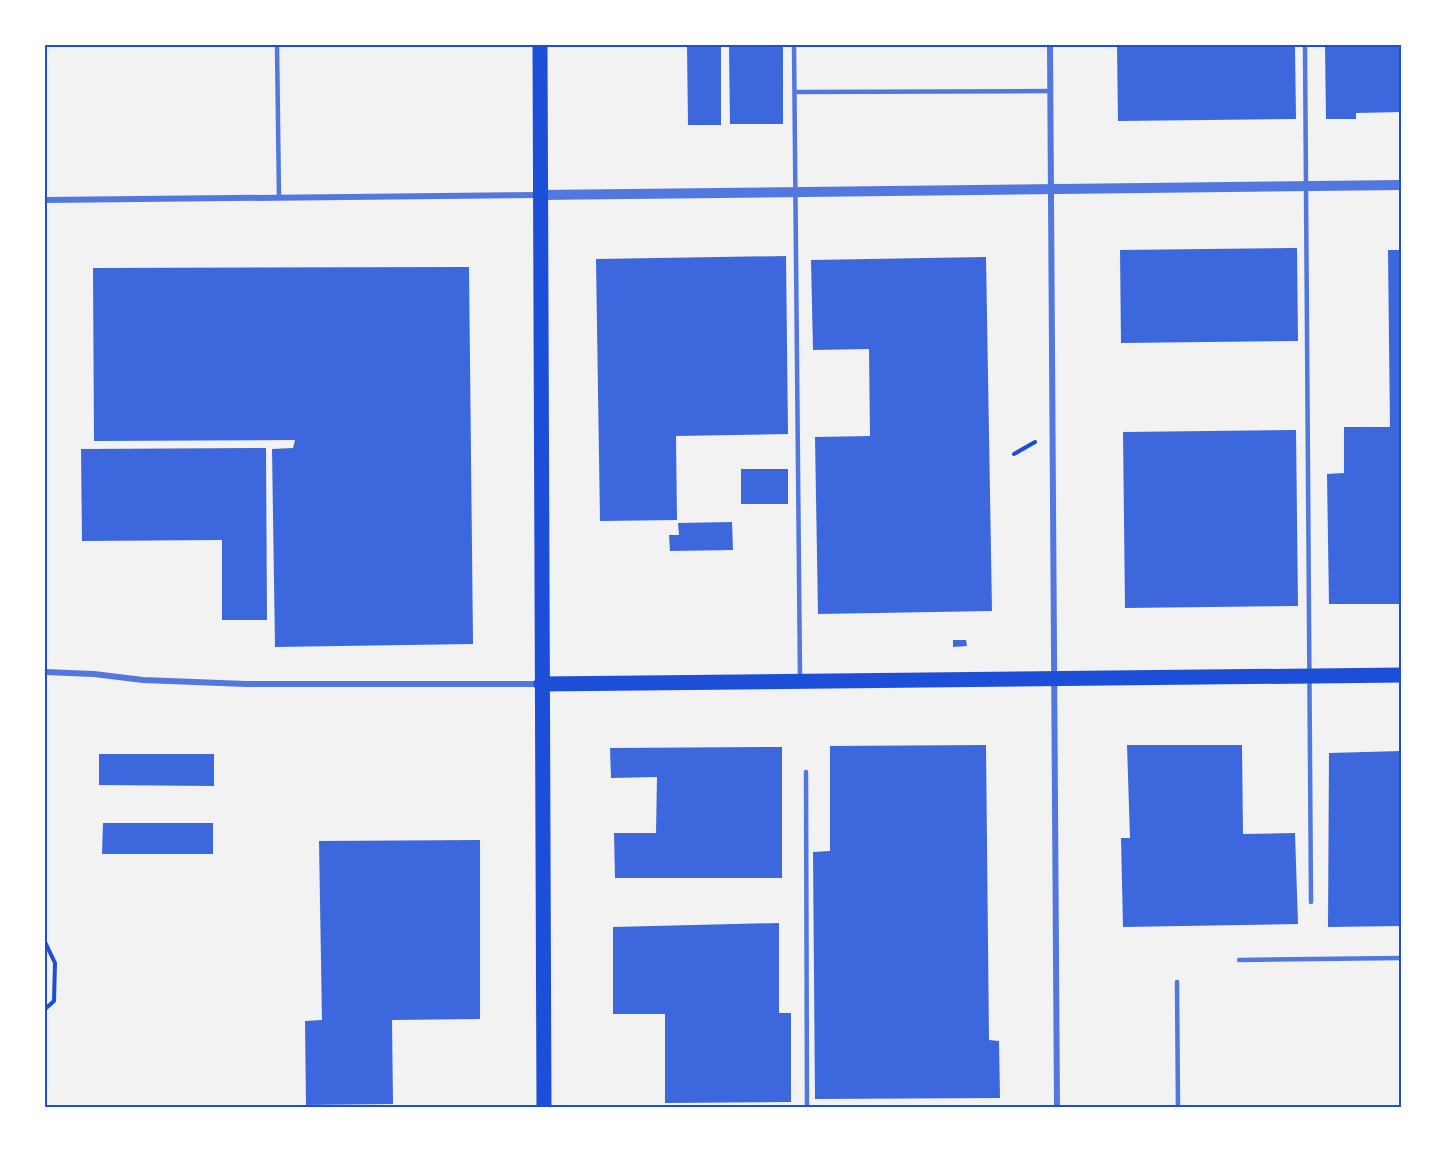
<svg xmlns="http://www.w3.org/2000/svg" width="1447" height="1153" font-family="'Asap Condensed',sans-serif">
<style>
.building{fill:#3d67dc}
.lines{fill:none;stroke-linecap:round;stroke-linejoin:round}
.path{stroke:#1d4ed8;stroke-width:4}
.service{stroke:#5277de;stroke-width:4.5}
.minor{stroke:#5277de;stroke-width:6}
.tertiary{stroke:#5277de;stroke-width:10}
.primary{stroke:#1d4ed8;stroke-width:15}
.neatline{fill:none;stroke:#1d4ed8;stroke-width:2}
</style>
<rect width="100%" height="100%" fill="#f2f2f2"/>
<!-- building -->
<path class="building" d="M 687,45 L 721,45 L 721,125 L 688,125 Z
M 729,45 L 783,45 L 783,124 L 730,124 Z
M 1117,45 L 1295,45 L 1296,119 L 1118,121 Z
M 1325,45 L 1402,45 L 1402,112 L 1356,113 L 1356,119 L 1326,119 Z
M 1297,248 L 1298,341 L 1121,343 L 1120,250 Z
M 1388,250 L 1402,250 L 1402,604 L 1329,604 L 1327,474 L 1344,473 L 1344,427 L 1390,427 Z
M 786,256 L 788,434 L 676,436 L 677,520 L 600,521 L 596,259 Z
M 986,257 L 992,611 L 818,614 L 815,437 L 870,436 L 869,349 L 813,350 L 811,260 Z
M 469,267 L 473,644 L 275,647 L 272,449 L 293,448 L 295,440 L 94,441 L 93,268 Z
M 1296,430 L 1298,606 L 1125,608 L 1123,432 Z
M 266,448 L 267,620 L 222,620 L 222,540 L 82,541 L 81,449 Z
M 741,469 L 788,469 L 788,504 L 741,504 Z
M 732,522 L 733,550 L 670,551 L 669,535 L 679,535 L 678,523 Z
M 953,640 L 966,640 L 967,646 L 953,647 Z
M 986,745 L 989,1040 L 999,1041 L 1000,1098 L 815,1099 L 813,852 L 830,851 L 830,746 Z
M 1127,745 L 1242,745 L 1243,834 L 1295,833 L 1298,924 L 1123,927 L 1121,838 L 1130,838 Z
M 782,747 L 782,878 L 615,878 L 614,833 L 656,833 L 657,777 L 611,778 L 610,748 Z
M 1402,751 L 1402,926 L 1328,927 L 1329,753 Z
M 99,754 L 214,754 L 214,786 L 99,785 Z
M 103,823 L 213,823 L 213,854 L 102,854 Z
M 480,840 L 480,1019 L 392,1020 L 393,1104 L 306,1105 L 305,1021 L 322,1020 L 319,841 Z
M 779,923 L 779,1013 L 791,1013 L 791,1102 L 665,1103 L 665,1014 L 613,1014 L 613,927 Z"/>
<g class="lines">
<!-- path -->
<path class="path" d="M 1014,454 L 1035,442
M 45,942 L 55,963 L 54,1001 L 45,1009"/>
<!-- service -->
<path class="service" d="M 277,45 L 279,198
M 794,45 L 800,678
M 1305,45 L 1311,902
M 795,92 L 1050,91
M 806,772 L 807,1108
M 1239,960 L 1402,958
M 1177,982 L 1178,1108"/>
<!-- minor -->
<path class="minor" d="M 1050,45 L 1057,1108
M 45,200 L 539,195
M 45,672 L 94,674 L 143,680 L 246,684 L 541,684"/>
<!-- tertiary -->
<path class="tertiary" d="M 539,195 L 1402,185"/>
<!-- primary -->
<path class="primary" d="M 540,45 L 544,1108
M 541,684 L 1402,675"/>
</g>
<!-- border -->
<rect width="1447" height="1153" fill="none" stroke="#ffffff" stroke-width="93"/>
<rect x="46" y="46" width="1354" height="1060" class="neatline"/>
</svg>
